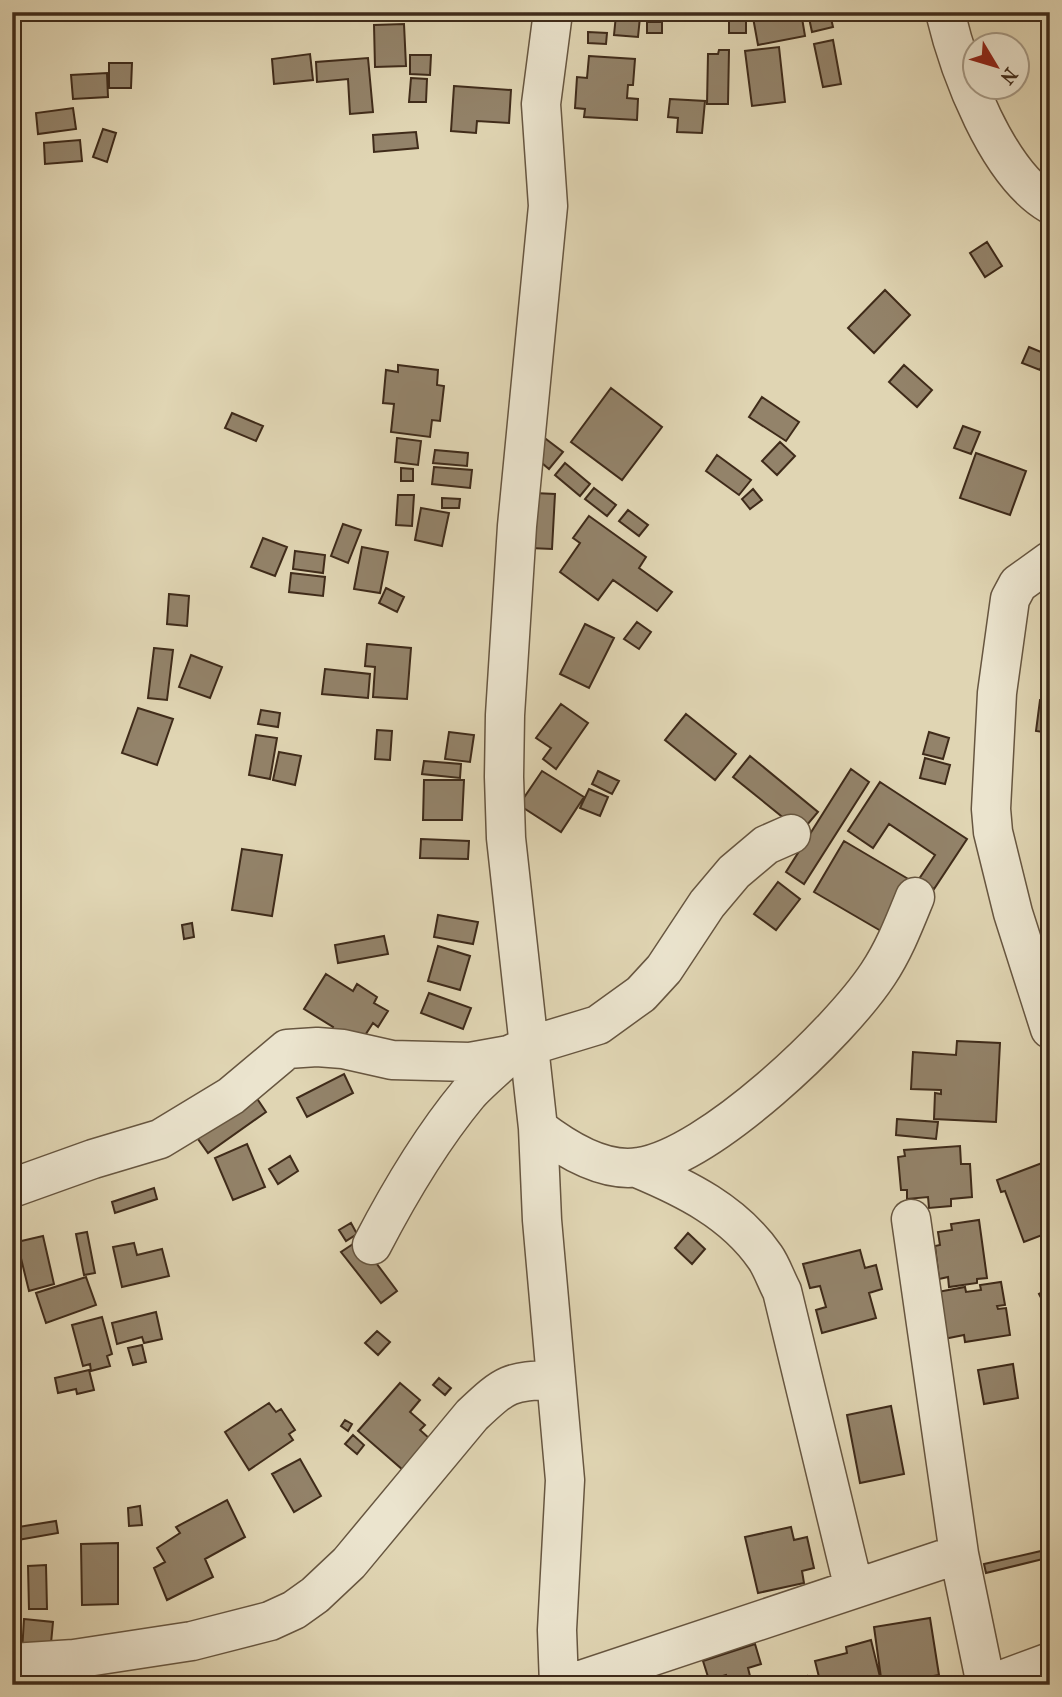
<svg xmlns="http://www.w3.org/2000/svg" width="1062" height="1697" font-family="'IM FELL French Canon',serif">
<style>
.building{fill:#93836a;stroke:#3f2b1a;stroke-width:2}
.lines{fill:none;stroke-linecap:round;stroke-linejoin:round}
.minor-casing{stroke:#675640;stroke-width:41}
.minor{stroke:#ebe4ce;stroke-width:38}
</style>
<rect width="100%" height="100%" fill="#e0d5b3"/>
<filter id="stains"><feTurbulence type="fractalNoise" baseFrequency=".00286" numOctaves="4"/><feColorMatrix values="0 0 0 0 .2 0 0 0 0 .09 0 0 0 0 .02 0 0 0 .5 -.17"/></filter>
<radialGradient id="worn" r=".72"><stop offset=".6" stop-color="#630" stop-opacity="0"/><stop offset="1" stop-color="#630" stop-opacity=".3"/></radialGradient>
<!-- building -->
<path class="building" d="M 729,12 L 746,12 L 746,33 L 729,33 Z
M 752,12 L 801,12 L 805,36 L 758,45 Z
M 830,14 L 833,27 L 812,32 L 809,18 Z
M 616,15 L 640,17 L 638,37 L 614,35 Z
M 647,22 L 662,22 L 662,33 L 647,33 Z
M 404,24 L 406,66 L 375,67 L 374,25 Z
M 588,32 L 607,33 L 606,44 L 588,43 Z
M 833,40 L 841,84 L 823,87 L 814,44 Z
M 779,47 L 785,102 L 752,106 L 745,51 Z
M 719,50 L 729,50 L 728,104 L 707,104 L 708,54 L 718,54 Z
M 310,54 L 313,80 L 274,84 L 272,59 Z
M 410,55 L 431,55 L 430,75 L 410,74 Z
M 589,56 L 635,59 L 633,85 L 628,85 L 627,98 L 638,99 L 637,120 L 584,117 L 585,109 L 575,108 L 577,77 L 587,78 Z
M 368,58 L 373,112 L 350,114 L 348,79 L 317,82 L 316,62 Z
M 109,63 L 132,63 L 131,88 L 109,88 Z
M 107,73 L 108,97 L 73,99 L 71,75 Z
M 411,78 L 427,79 L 426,102 L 409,102 Z
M 454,86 L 511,90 L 509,123 L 477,121 L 476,133 L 451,131 Z
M 670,99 L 705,101 L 702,133 L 677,132 L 678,118 L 668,117 Z
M 73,108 L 76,129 L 38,134 L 36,113 Z
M 103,129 L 116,133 L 107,162 L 93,157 Z
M 416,132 L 418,148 L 374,152 L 373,135 Z
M 80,140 L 82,161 L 45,164 L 44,143 Z
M 987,242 L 1002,266 L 985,277 L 970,253 Z
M 885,290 L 910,315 L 874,353 L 848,328 Z
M 1029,347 L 1046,354 L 1040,370 L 1022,363 Z
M 398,365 L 438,370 L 437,385 L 444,386 L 440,421 L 432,420 L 430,437 L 391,432 L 394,404 L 383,403 L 386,370 L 398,372 Z
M 904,365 L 932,390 L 917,407 L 889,382 Z
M 611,388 L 662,427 L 622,480 L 571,442 Z
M 762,397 L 799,422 L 786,441 L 749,417 Z
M 232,413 L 263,426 L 256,441 L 225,428 Z
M 963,426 L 980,432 L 971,454 L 954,448 Z
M 542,436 L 563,452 L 549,469 L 529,452 Z
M 397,438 L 421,441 L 418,465 L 395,462 Z
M 780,442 L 795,456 L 777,475 L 762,461 Z
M 435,450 L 468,453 L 467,466 L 433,463 Z
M 976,453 L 1026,471 L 1010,515 L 960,498 Z
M 717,455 L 751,480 L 739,495 L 706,471 Z
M 565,463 L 590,484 L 580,496 L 555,475 Z
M 434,467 L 472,470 L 470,488 L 432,484 Z
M 401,468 L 413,469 L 413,481 L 401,481 Z
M 594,488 L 616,505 L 607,516 L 585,499 Z
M 753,489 L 762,500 L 750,509 L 742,499 Z
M 534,493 L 555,494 L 552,549 L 530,548 Z
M 398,495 L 414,495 L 412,526 L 396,525 Z
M 442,498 L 460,499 L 459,508 L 442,508 Z
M 421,508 L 449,513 L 442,546 L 415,540 Z
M 628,510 L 648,525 L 639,536 L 619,521 Z
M 589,516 L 646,557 L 639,568 L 672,592 L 657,611 L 613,580 L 598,600 L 560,572 L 580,543 L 573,538 Z
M 343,524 L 361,530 L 348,563 L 331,556 Z
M 263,538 L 287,547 L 275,576 L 251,567 Z
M 362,547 L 388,552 L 380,593 L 354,589 Z
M 295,551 L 325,555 L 323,573 L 293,569 Z
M 291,573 L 325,577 L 323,596 L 289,592 Z
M 386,588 L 404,597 L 397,612 L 379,603 Z
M 169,594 L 189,596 L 187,626 L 167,624 Z
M 637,622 L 651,632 L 639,649 L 624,639 Z
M 585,624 L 614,638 L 589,688 L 560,674 Z
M 367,644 L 411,648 L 407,699 L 373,697 L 375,667 L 365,666 Z
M 154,648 L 173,650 L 167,700 L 148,698 Z
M 191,655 L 222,667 L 210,698 L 179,687 Z
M 325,669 L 370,674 L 368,698 L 322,694 Z
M 1040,700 L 1050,701 L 1050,733 L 1036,731 Z
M 561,704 L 588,723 L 556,769 L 543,759 L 551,748 L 536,738 Z
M 138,708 L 173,719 L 157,765 L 122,753 Z
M 261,710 L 280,713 L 278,727 L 258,724 Z
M 686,714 L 736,754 L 715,780 L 665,740 Z
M 377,730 L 392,731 L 390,760 L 375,759 Z
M 449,732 L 474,735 L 470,762 L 445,759 Z
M 929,732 L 949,738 L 943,759 L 923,754 Z
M 256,735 L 277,738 L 270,779 L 249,775 Z
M 279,752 L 301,756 L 295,785 L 273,780 Z
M 750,756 L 818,812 L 801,832 L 733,777 Z
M 925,758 L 950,765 L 945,784 L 920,778 Z
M 424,761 L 461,764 L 460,778 L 422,774 Z
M 851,769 L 869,782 L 804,884 L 786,872 Z
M 542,771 L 584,797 L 561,832 L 519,805 Z
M 598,771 L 619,781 L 612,794 L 592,784 Z
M 424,780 L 464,780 L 462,820 L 423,820 Z
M 880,782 L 967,839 L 934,889 L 919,879 L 935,855 L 889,824 L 873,848 L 848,831 Z
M 589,789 L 608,797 L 600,816 L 580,808 Z
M 421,839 L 469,841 L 468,859 L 420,858 Z
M 844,841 L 910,880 L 881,931 L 814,892 Z
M 242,849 L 282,855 L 272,916 L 232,910 Z
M 778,882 L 800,899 L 776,930 L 754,914 Z
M 438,915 L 478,922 L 473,944 L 434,937 Z
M 192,923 L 194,937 L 184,939 L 182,925 Z
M 384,936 L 388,954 L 338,963 L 335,945 Z
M 438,946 L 470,956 L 460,990 L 428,981 Z
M 326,974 L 353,991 L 357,984 L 377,997 L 374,1003 L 388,1011 L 378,1027 L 373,1023 L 362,1040 L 331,1032 L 333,1027 L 304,1009 Z
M 429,993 L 471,1008 L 463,1029 L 421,1013 Z
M 957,1041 L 1000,1043 L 996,1122 L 934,1119 L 935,1093 L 941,1094 L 941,1090 L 911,1089 L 913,1052 L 956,1055 Z
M 12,1066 L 21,1066 L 21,1091 L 12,1091 Z
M 344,1074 L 353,1093 L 307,1117 L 297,1098 Z
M 252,1091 L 266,1112 L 208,1153 L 193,1132 Z
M 897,1119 L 938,1122 L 936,1139 L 896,1135 Z
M 247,1144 L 265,1187 L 233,1200 L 215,1158 Z
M 960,1146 L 961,1164 L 970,1164 L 972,1197 L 951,1199 L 951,1206 L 929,1208 L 928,1197 L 907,1199 L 907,1190 L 901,1190 L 898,1157 L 905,1156 L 904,1150 Z
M 290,1156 L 298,1171 L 278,1184 L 269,1169 Z
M 1050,1160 L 1050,1232 L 1024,1242 L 1005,1191 L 1001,1192 L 997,1180 Z
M 154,1188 L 157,1199 L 115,1213 L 112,1202 Z
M 979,1220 L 987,1278 L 977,1279 L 977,1283 L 949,1287 L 948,1277 L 939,1279 L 935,1246 L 940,1245 L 938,1232 L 952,1230 L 951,1224 Z
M 351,1223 L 357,1234 L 346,1241 L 339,1230 Z
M 87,1232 L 95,1273 L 84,1275 L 76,1234 Z
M 688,1233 L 705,1249 L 692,1264 L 675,1248 Z
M 43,1236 L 54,1284 L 29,1291 L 17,1242 Z
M 359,1240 L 397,1291 L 381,1303 L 341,1252 Z
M 134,1243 L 137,1255 L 162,1249 L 169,1276 L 122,1287 L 113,1247 Z
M 860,1250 L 865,1268 L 876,1265 L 882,1289 L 869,1293 L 876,1318 L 822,1333 L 816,1310 L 826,1307 L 820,1286 L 810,1288 L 803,1264 Z
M 86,1277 L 96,1305 L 46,1323 L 36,1293 Z
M 1001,1282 L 1005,1305 L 997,1306 L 998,1309 L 1006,1308 L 1010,1335 L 965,1342 L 964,1335 L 934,1341 L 932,1293 L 965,1287 L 966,1292 L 981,1290 L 980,1285 Z
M 1050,1288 L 1050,1315 L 1039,1294 Z
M 156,1312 L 162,1339 L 144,1343 L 142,1337 L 117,1344 L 112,1323 Z
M 102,1317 L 112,1354 L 107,1356 L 110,1366 L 91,1371 L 90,1364 L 83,1366 L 72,1325 Z
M 377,1331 L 390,1342 L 378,1355 L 365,1343 Z
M 142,1345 L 146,1362 L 133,1365 L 128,1348 Z
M 1013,1364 L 1018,1398 L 984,1404 L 978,1370 Z
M 89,1370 L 94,1390 L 77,1394 L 76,1389 L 58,1393 L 55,1378 Z
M 439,1378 L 451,1388 L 445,1395 L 433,1385 Z
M 400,1383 L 420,1400 L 410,1412 L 425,1425 L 420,1430 L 430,1439 L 403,1470 L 358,1431 Z
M 269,1403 L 276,1412 L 281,1409 L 295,1430 L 289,1434 L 293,1440 L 249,1470 L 225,1432 Z
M 891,1406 L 904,1474 L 860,1483 L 847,1415 Z
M 345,1420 L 352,1424 L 348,1431 L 341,1426 Z
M 353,1435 L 364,1445 L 357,1454 L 345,1444 Z
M 300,1459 L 321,1496 L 294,1512 L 272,1474 Z
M 227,1500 L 245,1537 L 205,1559 L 213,1577 L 167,1600 L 154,1568 L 165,1562 L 157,1548 L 180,1533 L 176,1527 Z
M 140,1506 L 142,1525 L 129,1526 L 128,1508 Z
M 56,1521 L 58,1533 L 12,1541 L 12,1528 Z
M 791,1527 L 794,1540 L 807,1537 L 814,1568 L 802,1571 L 804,1583 L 758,1593 L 745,1537 Z
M 118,1543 L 118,1604 L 82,1605 L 81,1544 Z
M 1041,1551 L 1043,1559 L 986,1573 L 984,1564 Z
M 46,1565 L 47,1609 L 29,1609 L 28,1566 Z
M 930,1618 L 939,1675 L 882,1685 L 874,1627 Z
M 24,1619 L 53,1622 L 50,1654 L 22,1652 Z
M 871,1640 L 881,1681 L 865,1685 L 821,1685 L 815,1661 L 847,1653 L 846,1647 Z
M 755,1644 L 761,1664 L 748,1668 L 750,1676 L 728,1683 L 726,1675 L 709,1680 L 703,1661 Z
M 807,1676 L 809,1685 L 791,1685 L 790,1679 Z"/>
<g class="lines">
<defs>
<path id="minor" d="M 553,12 L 541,104 L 548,206 L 517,526 L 505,715 L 504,777 L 506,838 L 538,1128 L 542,1220 L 565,1480 L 557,1630 L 559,1685
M 945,12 C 959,71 997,173 1050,204
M 1050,561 L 1018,584 L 1010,599 L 997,693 L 991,809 L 993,832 L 1013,913 L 1050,1029
M 538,1128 C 564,1148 603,1173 639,1167 C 709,1157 839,1033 878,974 C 894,950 904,924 915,897
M 637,1168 C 685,1188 734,1212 765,1257 C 772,1267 776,1280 782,1291 L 854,1589
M 12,1188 L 93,1159 L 160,1139 L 231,1096 L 287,1049 L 317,1047 L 343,1049 L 392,1060 L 470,1062 L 509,1055 L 529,1046 L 598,1025 L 641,994 L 664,969 L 707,904 L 734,872 L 766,845 L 791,834
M 911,1219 L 959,1554 L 986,1685
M 372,1245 C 400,1191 430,1140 469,1093 C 481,1080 496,1068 509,1055
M 12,1663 L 74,1659 L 192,1641 L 270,1621 L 294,1610 L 315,1595 L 349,1563 L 472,1415 C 506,1383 509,1381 555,1380
M 566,1685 L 959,1554
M 988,1685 L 1050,1662"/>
</defs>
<!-- minor casing -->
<use href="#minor" class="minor-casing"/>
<!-- minor -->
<use href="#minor" class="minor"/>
</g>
<!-- margin -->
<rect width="1062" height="1697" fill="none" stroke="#e0d5b3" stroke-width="42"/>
<rect x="14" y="14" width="1034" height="1669" fill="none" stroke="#3f2b1a" stroke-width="3.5"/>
<rect x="21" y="21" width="1020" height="1655" fill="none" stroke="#3f2b1a" stroke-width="2"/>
<!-- north arrow -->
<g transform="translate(996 66) rotate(128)"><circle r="33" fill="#ebe4ce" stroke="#a69a86" stroke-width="2"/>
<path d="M0-5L12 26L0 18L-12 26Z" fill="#8f2418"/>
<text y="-10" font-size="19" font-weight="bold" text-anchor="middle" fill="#3f2b1a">N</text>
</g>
<rect width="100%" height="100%" filter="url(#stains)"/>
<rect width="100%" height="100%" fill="url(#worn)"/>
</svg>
